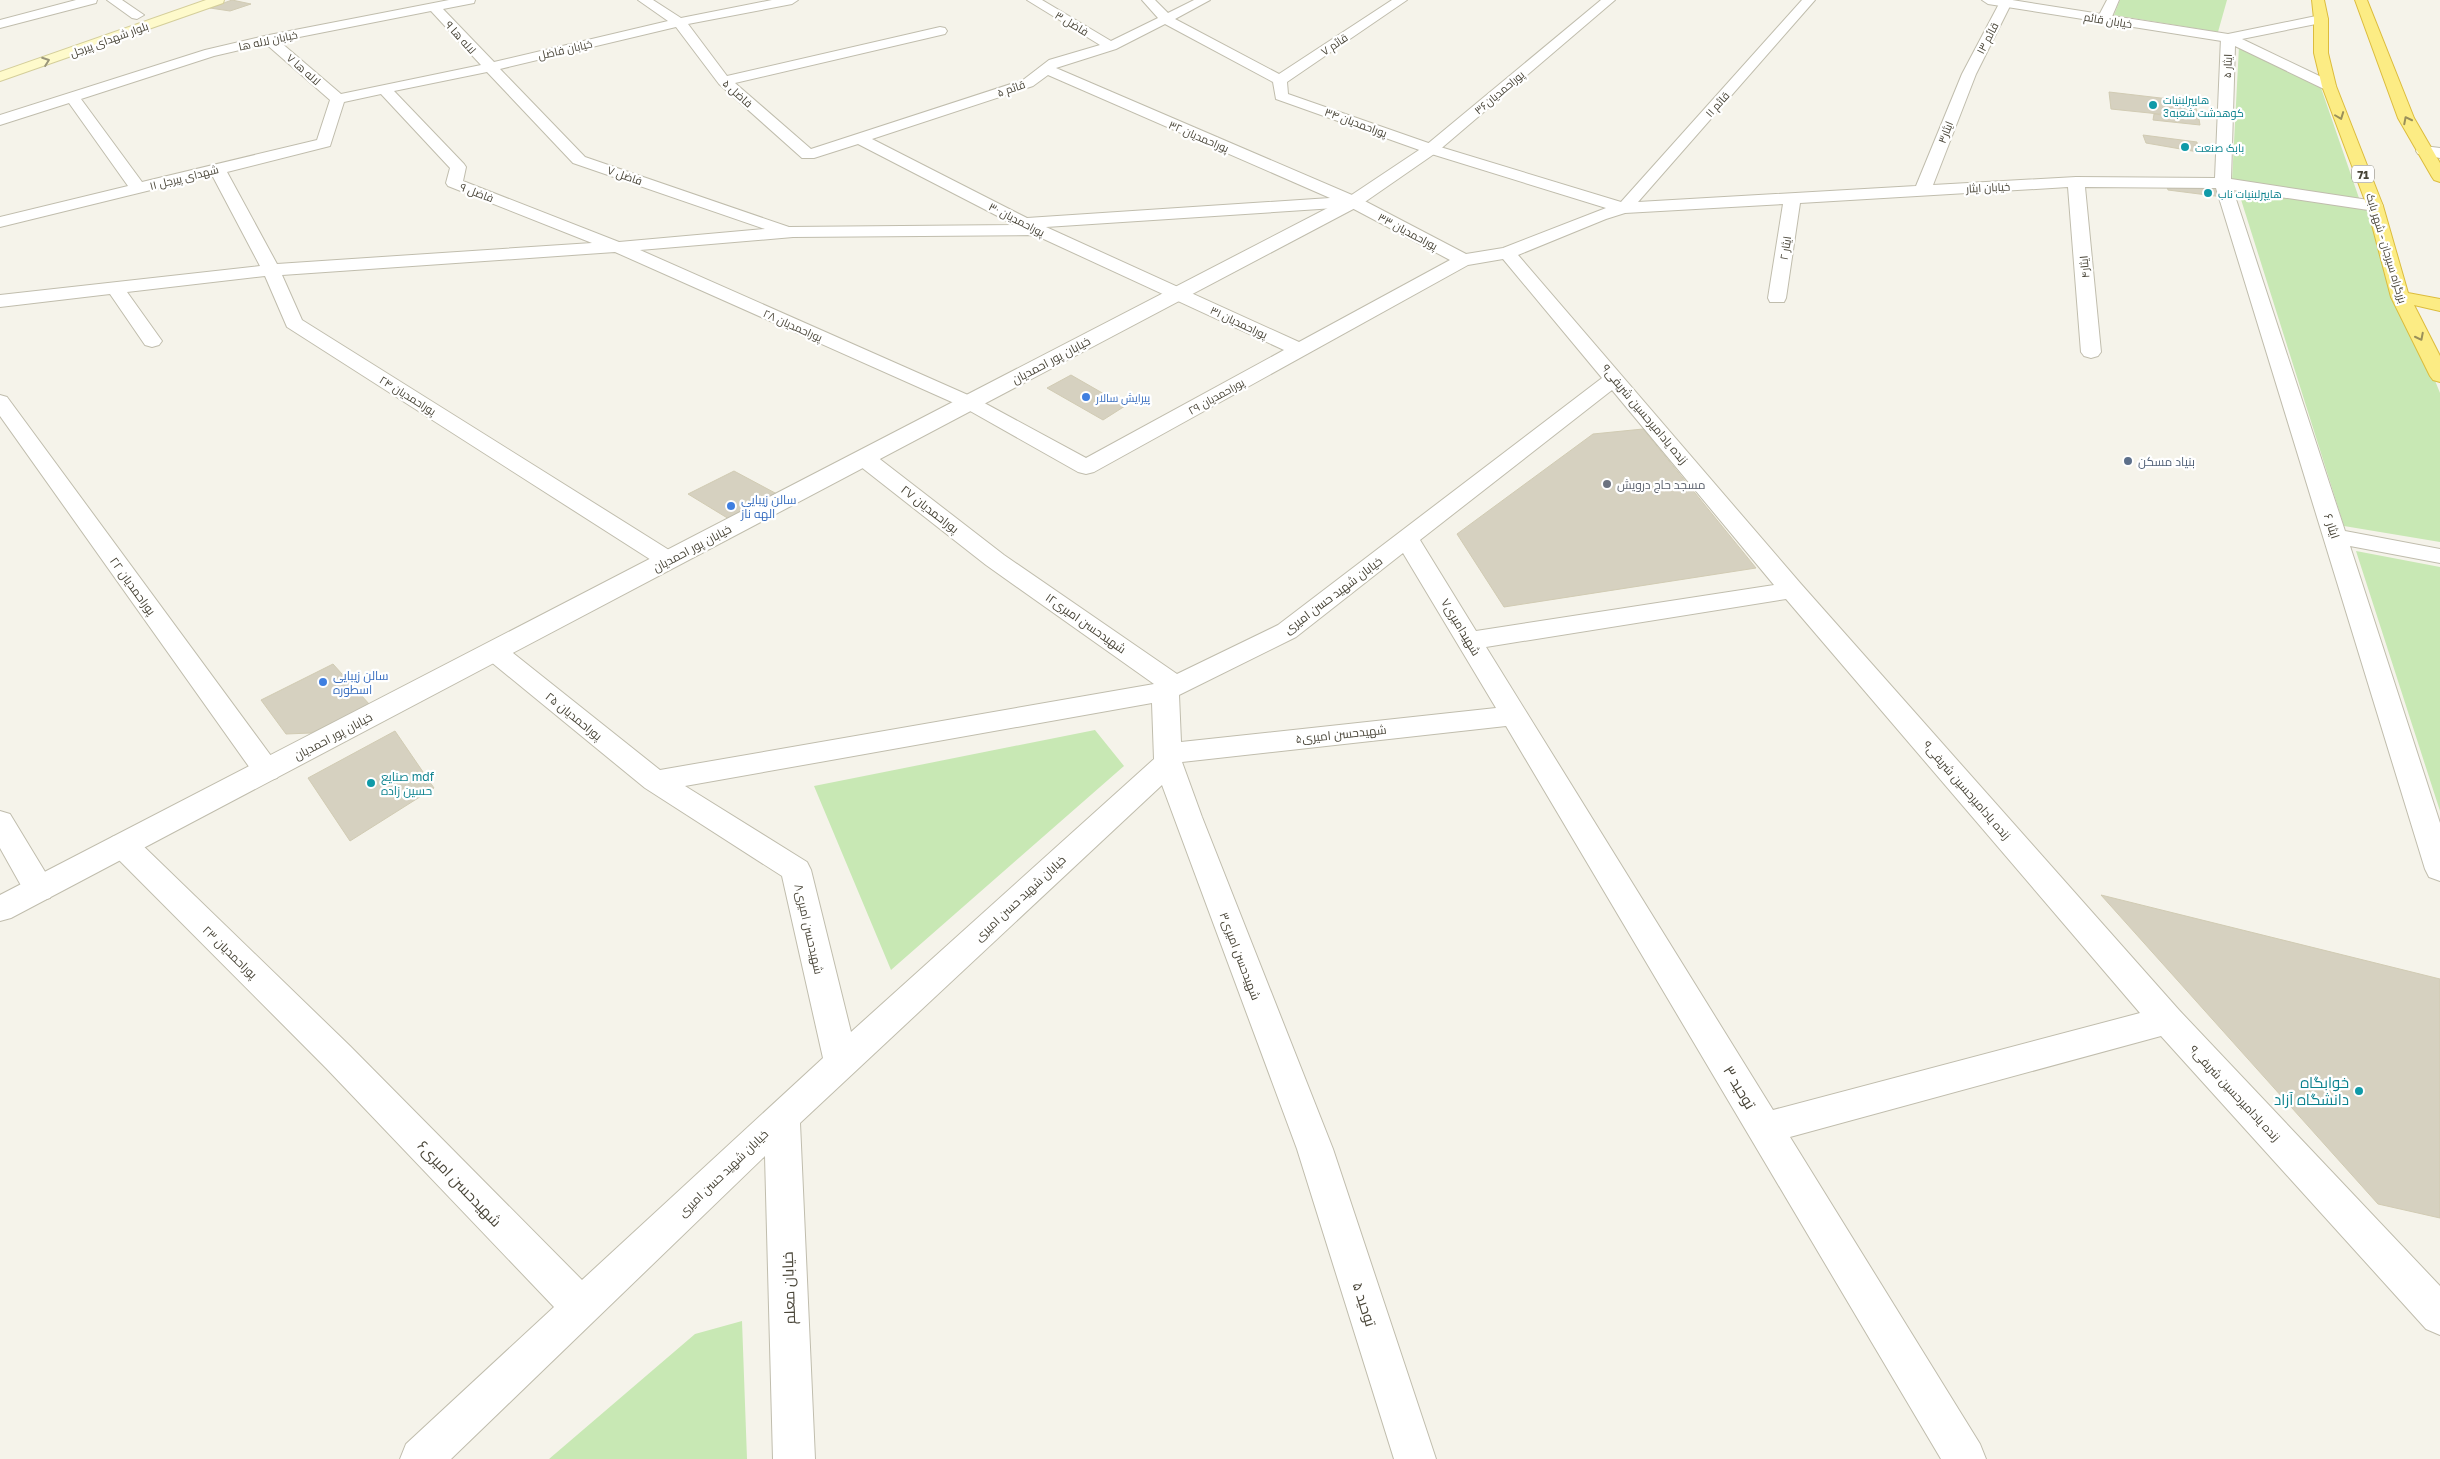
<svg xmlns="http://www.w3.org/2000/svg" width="2440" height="1459" font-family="'Golos Text',Cairo,sans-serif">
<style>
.green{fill:#c8e8b4}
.building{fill:#d6d1c0;stroke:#d1cbb3}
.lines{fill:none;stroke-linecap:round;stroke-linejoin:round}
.minor-casing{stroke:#c0bdad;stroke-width:2}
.tertiary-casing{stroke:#c0bdad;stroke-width:2}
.secondary-casing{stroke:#d4ce9a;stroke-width:2}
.trunk-casing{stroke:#dcbc3d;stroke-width:2}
.minor{fill:#fff;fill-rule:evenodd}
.tertiary{fill:#fff;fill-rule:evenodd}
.secondary{fill:#fefacb;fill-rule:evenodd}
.trunk{fill:#fcec84;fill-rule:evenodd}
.oneway{stroke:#9a967a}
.oneway2{stroke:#9a905a}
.culture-dot{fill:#0f9aa8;stroke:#fff;stroke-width:2}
.shop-dot{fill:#3f7fe0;stroke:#fff;stroke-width:2}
.service-dot{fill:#5c6f8a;stroke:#fff;stroke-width:2}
.worship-dot{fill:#6b7280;stroke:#fff;stroke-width:2}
.labels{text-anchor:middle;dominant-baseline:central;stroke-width:4.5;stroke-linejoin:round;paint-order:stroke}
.far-street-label{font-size:11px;fill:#494538;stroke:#fff}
.far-culture-label{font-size:11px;fill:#0d838f;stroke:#fff;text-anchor:start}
.shield{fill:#fff;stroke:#807d74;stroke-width:1}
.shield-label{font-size:11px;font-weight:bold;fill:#494538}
.far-shop-label{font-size:11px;fill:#366cbe;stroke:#fff;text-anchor:start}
.street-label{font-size:12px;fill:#494538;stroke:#fff}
.service-label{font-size:12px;fill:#4e5e75;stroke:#fff;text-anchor:start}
.worship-label{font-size:12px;fill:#5b616d;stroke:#fff;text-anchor:start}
.shop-label{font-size:12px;fill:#366cbe;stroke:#fff;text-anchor:start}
.culture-label{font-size:12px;fill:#0d838f;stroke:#fff;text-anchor:start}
.near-culture-label{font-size:15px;fill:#0d838f;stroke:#fff;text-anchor:end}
.near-street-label{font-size:15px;fill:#494538;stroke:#fff}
</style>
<rect width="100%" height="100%" fill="#f5f3ea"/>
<!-- green -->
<path class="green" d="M 2120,0 L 2227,0 L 2218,32 L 2114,15 Z
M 2239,46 L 2320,85 L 2360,201 L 2232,181 Z
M 2238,190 L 2366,208 L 2440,393 L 2440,542 L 2344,526 Z
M 2356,551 L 2440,567 L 2440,811 Z
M 1095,730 L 1124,766 L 891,970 L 814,786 Z
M 742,1321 L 747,1459 L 549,1459 L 695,1334 Z"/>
<!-- building -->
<path class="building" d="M 232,0 L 251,4 L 230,11 L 210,8 Z
M 2109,92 L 2195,102 L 2198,118 L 2111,109 Z
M 2154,114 L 2199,119 L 2200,125 L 2153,120 Z
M 2143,135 L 2197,142 L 2198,152 L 2146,143 Z
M 2166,184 L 2219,185 L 2223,197 L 2168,190 Z
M 1071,375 L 1125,406 L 1103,420 L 1047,388 Z
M 1643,429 L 1756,568 L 1504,607 L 1457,534 L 1593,434 Z
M 734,471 L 777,494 L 729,519 L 688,494 Z
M 333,664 L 370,705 L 311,733 L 286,734 L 261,700 Z
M 395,731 L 434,788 L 350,841 L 308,778 Z
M 2101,895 L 2440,979 L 2440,1218 L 2378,1204 Z"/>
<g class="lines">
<defs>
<path id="minor" d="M 76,0 L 97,0 L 96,3 L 0,28 L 0,20 Z
M 107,0 L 122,0 L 144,15 L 137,19 L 132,18 Z
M 449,0 L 475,0 L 474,3 L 443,9 L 494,62 L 668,21 L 638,0 L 653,0 L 681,18 L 772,0 L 798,0 L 792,4 L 688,24 L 727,76 L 940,27 L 945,28 L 947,31 L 945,34 L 735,83 L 811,149 L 1023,80 L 1049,60 L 1100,45 L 1027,0 L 1042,0 L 1111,41 L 1158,18 L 1142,0 L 1155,0 L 1168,13 L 1194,0 L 1210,0 L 1175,19 L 1279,74 L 1392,0 L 1407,0 L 1287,82 L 1288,94 L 1437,146 L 1621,202 L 1802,0 L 1815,0 L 1638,202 L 1916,186 L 1962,74 L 2001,0 L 2013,0 L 1976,74 L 1933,185 L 2076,177 L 2215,178 L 2221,38 L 2228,34 L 2321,15 L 2326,16 L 2328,19 L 2326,22 L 2242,39 L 2334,83 L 2336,86 L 2334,89 L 2324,89 L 2235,46 L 2231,179 L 2375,201 L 2381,202 L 2383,206 L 2381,210 L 2375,211 L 2233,190 L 2345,531 L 2440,549 L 2440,563 L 2350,546 L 2440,823 L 2440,881 L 2429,877 L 2425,869 L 2216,188 L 2085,187 L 2101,352 L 2098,356 L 2091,358 L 2084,356 L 2081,352 L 2068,187 L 1800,203 L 1786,298 L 1784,302 L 1770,302 L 1768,298 L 1783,204 L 1625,213 L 1606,219 L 1518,255 L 1801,584 L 2179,1010 L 2440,1286 L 2440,1335 L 2426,1329 L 2161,1036 L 1790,1137 L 1980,1444 L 1986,1459 L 1941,1459 L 1506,726 L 1182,762 L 1202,817 L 1333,1149 L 1436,1459 L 1394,1459 L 1297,1149 L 1162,785 L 800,1123 L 815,1459 L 773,1459 L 765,1156 L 451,1459 L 400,1459 L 406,1444 L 554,1307 L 326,1068 L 112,853 L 108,845 L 112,837 L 123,834 L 134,837 L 350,1046 L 582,1280 L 823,1058 L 782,876 L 645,788 L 485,657 L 481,651 L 485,645 L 494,642 L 503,645 L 660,770 L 1154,684 L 986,565 L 856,463 L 853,458 L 856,453 L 864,451 L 872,453 L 1004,555 L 1177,674 L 1278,625 L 1602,378 L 1503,259 L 1468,265 L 1094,472 L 1086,474 L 1078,472 L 963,407 L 615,252 L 282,275 L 302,320 L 677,555 L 680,560 L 677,565 L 668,567 L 659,565 L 287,327 L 265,276 L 127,292 L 162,341 L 159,345 L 152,347 L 145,345 L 110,294 L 0,307 L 0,295 L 260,266 L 212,175 L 0,227 L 0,217 L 128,186 L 69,103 L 0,125 L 0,115 L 205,50 L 269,35 ZM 431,11 L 481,65 L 341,94 L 279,41 ZM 1165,24 L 1273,82 L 1276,99 L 1425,152 L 1606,208 L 1503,248 L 1466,254 L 1359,198 L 1056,68 L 1116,49 ZM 676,27 L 719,84 L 802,158 L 814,158 L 858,144 L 1015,225 L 789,227 L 585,157 L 500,69 ZM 266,44 L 330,100 L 317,140 L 142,182 L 81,99 L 214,56 ZM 487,72 L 573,163 L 765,229 L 619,242 L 463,181 L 466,167 L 464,164 L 394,91 ZM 1048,75 L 1330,198 L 1027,218 L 872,139 L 1033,86 ZM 381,94 L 450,168 L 446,183 L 448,186 L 592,243 L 277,264 L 227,172 L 330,146 L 344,102 ZM 1350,207 L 1450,260 L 1299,342 L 1046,227 ZM 1035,235 L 1284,350 L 1086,458 L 977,399 L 640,250 L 793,237 ZM 1612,390 L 1774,585 L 1476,631 L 1420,540 ZM 1403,553 L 1496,708 L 1181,742 L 1179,695 L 1296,637 ZM 1786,599 L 2140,1013 L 1773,1110 L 1486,647 ZM 1152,703 L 1154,759 L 851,1032 L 811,870 L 807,862 L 685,786 Z
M 2107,0 L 2119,0 L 2111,19 L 2104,23 L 2097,19 Z
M 2424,146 L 2440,148 L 2440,158 L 2418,154 L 2416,151 L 2418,148 Z
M 0,395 L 7,397 L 277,764 L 281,771 L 277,778 L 267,781 L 257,778 L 0,416 Z
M 0,811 L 10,814 L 50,880 L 54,889 L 50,898 L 39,901 L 28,898 L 0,848 Z"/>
<path id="tertiary" d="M 1601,0 L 1615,0 L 1437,152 L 1359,206 L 11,918 L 0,921 L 0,895 L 1347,198 L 1425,146 Z
M 1982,0 L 2012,0 L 2228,34 L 2235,38 L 2228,42 L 1988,4 Z"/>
<path id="secondary" d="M 206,0 L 224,0 L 223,3 L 0,81 L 0,72 Z"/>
<path id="trunk" d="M 2312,0 L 2324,0 L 2328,19 L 2328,53 L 2336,86 L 2383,206 L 2408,293 L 2440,299 L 2440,311 L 2414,305 L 2440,356 L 2440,382 L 2433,380 L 2430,376 L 2391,297 L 2367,206 L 2322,86 L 2314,53 L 2314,19 Z
M 2355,0 L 2367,0 L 2414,118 L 2440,163 L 2440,182 L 2434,180 L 2432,177 L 2398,118 Z"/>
</defs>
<!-- minor casing -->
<use href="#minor" class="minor-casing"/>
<!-- tertiary casing -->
<use href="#tertiary" class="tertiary-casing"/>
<!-- secondary casing -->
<use href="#secondary" class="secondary-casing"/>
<!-- trunk casing -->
<use href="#trunk" class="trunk-casing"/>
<!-- minor -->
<use href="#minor" class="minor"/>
<!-- tertiary -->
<use href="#tertiary" class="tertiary"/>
<!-- secondary -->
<use href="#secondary" class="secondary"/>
<!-- trunk -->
<use href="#trunk" class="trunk"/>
</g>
<!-- one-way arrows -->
<defs><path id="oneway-chevron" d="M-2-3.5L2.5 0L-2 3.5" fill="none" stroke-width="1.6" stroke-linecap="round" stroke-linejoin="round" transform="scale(1.25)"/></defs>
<use class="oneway" href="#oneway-chevron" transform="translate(46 61) rotate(-20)"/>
<g class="oneway2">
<use href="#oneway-chevron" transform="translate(2340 116) rotate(69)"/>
<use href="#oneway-chevron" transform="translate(2407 120) rotate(-117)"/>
<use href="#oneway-chevron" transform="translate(2420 337) rotate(63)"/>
</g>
<!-- markers -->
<g class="culture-dot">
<circle cx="2153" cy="105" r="5"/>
<circle cx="2185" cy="147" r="5"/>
<circle cx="2208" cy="193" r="5"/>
<circle cx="371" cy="783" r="5"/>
<circle cx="2359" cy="1091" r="5"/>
</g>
<g class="shop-dot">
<circle cx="1086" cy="397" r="5"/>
<circle cx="731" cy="506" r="5"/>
<circle cx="323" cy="682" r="5"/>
</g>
<circle class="service-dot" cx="2128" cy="461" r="5"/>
<circle class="worship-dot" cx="1607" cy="484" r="5"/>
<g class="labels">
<!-- far-street labels -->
<g class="far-street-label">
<text transform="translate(2108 20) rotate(9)">خیابان قائم</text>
<text transform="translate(1072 23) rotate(31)">فاضل ۳</text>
<text transform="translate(461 37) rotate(48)">لاله ها ۹</text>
<text transform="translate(1987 38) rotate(-62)">قائم ۱۳</text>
<text transform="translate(109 39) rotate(-20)">بلوار شهدای پیرجل</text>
<text transform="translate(268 40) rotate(-12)">خیابان لاله ها</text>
<text transform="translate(1334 44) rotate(-34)">قائم ۷</text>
<text transform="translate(565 49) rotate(-13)">خیابان فاضل</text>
<text transform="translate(2227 66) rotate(-88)">ایثار ۵</text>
<text transform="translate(304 69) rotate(41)">لاله ها ۷</text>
<text transform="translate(1011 88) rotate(-19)">قائم ۵</text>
<text transform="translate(1499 92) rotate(-40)">پوراحمدیان۳۶</text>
<text transform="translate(738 93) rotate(42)">فاضل ۵</text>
<text transform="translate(1717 104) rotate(-48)">قائم ۱۱</text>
<text transform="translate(1356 122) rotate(20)">پوراحمدیان ۳۴</text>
<text transform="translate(1945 132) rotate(-68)">ایثار۳</text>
<text transform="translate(1199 136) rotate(23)">پوراحمدیان ۳۲</text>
<text transform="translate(625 175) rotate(19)">فاضل ۷</text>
<text transform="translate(184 177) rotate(-14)">شهدای پیرجل ۱۱</text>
<text transform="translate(1988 187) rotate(-3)">خیابان ایثار</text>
<text transform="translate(477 192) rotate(21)">فاضل ۹</text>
<text transform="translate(1017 219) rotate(27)">پوراحمدیان ۳۰</text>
<text transform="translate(1408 231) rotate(28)">پوراحمدیان ۳۳</text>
<text transform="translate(1785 248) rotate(-81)">ایثار ۲</text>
<text transform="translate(2387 248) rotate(73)">بزرگراه سیرجان - شهر بابک</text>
<text transform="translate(2084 267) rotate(-95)">ایثار۴</text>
<text transform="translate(1239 322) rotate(25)">پوراحمدیان ۳۱</text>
<text transform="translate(793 325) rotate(24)">پوراحمدیان ۲۸</text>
<text transform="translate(408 395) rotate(32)">پوراحمدیان ۲۴</text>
<text transform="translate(1216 396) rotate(-29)">پوراحمدیان ۲۹</text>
</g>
<!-- far-culture labels -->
<g class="far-culture-label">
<text x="2163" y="99">هایپرلبنیات<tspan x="2163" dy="13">کوهدشت شعبه3</tspan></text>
<text x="2195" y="147">بابک صنعت</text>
<text x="2218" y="193">هایپرلبنیات ناب</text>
</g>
<!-- shield labels -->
<rect class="shield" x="2352" y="165.5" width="22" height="17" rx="4"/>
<g class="shield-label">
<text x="2363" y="174">71</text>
</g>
<!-- far-shop labels -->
<g class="far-shop-label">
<text x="1096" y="397">پیرایش سالار</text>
</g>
<!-- street labels -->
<g class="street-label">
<text transform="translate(1051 360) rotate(-28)">خیابان پور احمدیان</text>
<text transform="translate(1645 414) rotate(50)">زنده یادامیرحسین شریفی۹</text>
<text transform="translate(930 509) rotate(38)">پوراحمدیان ۲۷</text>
<text transform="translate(2332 526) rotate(72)">ایثار ۶</text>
<text transform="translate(692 548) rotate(-28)">خیابان پور احمدیان</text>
<text transform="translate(133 586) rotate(54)">پوراحمدیان ۲۲</text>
<text transform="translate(1333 595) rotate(-37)">خیابان شهید حسن امیری</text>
<text transform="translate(1086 623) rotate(35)">شهیدحسن امیری۱۲</text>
<text transform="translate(1461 627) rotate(59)">شهیدامیری۷</text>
<text transform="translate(574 716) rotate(39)">پوراحمدیان ۲۵</text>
<text transform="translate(1341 734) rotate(-6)">شهیدحسن امیری۵</text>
<text transform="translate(333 736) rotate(-28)">خیابان پور احمدیان</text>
<text transform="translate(1967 790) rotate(49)">زنده یادامیرحسین شریفی۹</text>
<text transform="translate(1020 898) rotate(-43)">خیابان شهید حسن امیری</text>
<text transform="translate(809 929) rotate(77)">شهیدحسن امیری۸</text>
<text transform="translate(230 952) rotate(44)">پوراحمدیان ۲۳</text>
<text transform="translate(1240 956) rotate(69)">شهیدحسن امیری۳</text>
<text transform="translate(2235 1093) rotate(47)">زنده یادامیرحسین شریفی۹</text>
<text transform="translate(723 1173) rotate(-44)">خیابان شهید حسن امیری</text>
</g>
<!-- service labels -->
<g class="service-label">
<text x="2138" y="461">بنیاد مسکن</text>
</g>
<!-- worship labels -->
<g class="worship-label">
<text x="1617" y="484">مسجد حاج درویش</text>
</g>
<!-- shop labels -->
<g class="shop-label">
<text x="741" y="499">سالن زیبایی<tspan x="741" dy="14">الهه ناز</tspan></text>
<text x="333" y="675">سالن زیبایی<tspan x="333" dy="14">اسطوره</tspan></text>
</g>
<!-- culture labels -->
<g class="culture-label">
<text x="381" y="776">صنایع mdf<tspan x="381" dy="14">حسین زاده</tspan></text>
</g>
<!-- near-culture labels -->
<g class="near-culture-label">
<text x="2349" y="1082">خوابگاه<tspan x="2349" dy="17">دانشگاه آزاد</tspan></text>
</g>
<!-- near-street labels -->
<g class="near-street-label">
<text transform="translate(1740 1087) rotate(59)">توحید ۳</text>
<text transform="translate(460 1183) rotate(46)">شهیدحسن امیری۶</text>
<text transform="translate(788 1288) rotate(-92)">خیابان معلم</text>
<text transform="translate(1365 1304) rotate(72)">توحید ۵</text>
</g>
</g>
</svg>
